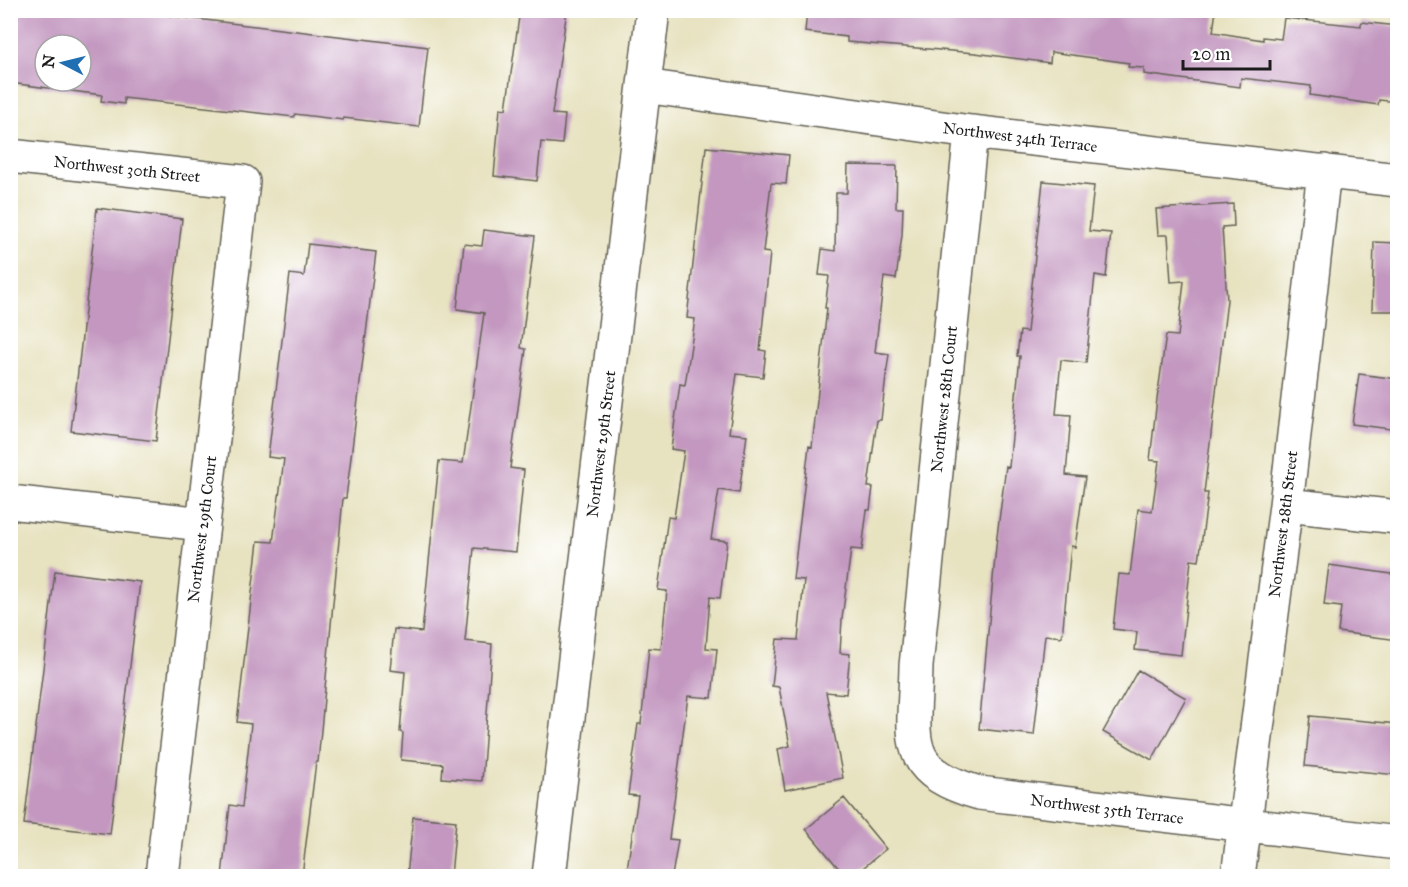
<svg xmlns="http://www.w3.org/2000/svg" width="1408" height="887" font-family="'IM FELL Great Primer',serif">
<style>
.building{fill:#c397c0;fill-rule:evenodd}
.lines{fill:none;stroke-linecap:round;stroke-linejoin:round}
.minor-casing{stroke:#636155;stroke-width:36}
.minor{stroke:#fff;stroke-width:33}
.labels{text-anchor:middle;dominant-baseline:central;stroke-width:5;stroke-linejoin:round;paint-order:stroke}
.street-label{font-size:16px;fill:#1c1c1c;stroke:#fff}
</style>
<rect width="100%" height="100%" fill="#fff"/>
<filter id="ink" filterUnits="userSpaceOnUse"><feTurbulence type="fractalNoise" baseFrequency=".0167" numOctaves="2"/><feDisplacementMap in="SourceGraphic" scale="12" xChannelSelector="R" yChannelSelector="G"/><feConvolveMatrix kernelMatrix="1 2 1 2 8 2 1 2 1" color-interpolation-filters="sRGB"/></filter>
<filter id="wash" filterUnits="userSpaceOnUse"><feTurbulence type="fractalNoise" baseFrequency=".008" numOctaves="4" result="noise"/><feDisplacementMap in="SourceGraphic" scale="24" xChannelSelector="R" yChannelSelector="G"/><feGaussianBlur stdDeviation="1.35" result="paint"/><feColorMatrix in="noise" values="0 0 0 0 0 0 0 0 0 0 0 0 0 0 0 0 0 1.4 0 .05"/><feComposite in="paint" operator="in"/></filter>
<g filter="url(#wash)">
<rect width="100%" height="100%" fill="#e7e2c0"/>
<g id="blocks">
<!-- building -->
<path class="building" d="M 10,10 L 122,10 L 428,47 L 419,127 L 344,118 L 343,120 L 295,114 L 294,117 L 124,98 L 124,104 L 101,101 L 102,95 L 10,83 ZM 45,45 L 81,45 L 81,81 L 45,81 Z
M 520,10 L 567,10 L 552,114 L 565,115 L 562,144 L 541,142 L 537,181 L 494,176 L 500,108 L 506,109 Z
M 807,10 L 1216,10 L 1213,32 L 1263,40 L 1263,37 L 1281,39 L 1284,18 L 1361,26 L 1361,22 L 1398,26 L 1398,102 L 1379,100 L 1378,105 L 1310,95 L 1311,86 L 1241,78 L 1240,87 L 1144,74 L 1144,68 L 1128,67 L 1129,63 L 1051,52 L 1050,63 L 975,53 L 847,42 L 847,37 L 805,32 Z
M 706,147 L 789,155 L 786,184 L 771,183 L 763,252 L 770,253 L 760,350 L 766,351 L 763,377 L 737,374 L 729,433 L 747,435 L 739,493 L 719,490 L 711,539 L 727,541 L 720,598 L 710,597 L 706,648 L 717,649 L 712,698 L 688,696 L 669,839 L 678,840 L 672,876 L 626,876 L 638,796 L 628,795 L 638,724 L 641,724 L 649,648 L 661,649 L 667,591 L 658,590 L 668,517 L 674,518 L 684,451 L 671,449 L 680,384 L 685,385 L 695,319 L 687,318 Z
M 848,165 L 897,166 L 896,208 L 903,208 L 902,235 L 896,279 L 884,277 L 875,352 L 889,354 L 886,376 L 881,420 L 877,420 L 868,487 L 873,487 L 870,510 L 867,510 L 862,550 L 851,549 L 842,619 L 840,653 L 850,654 L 846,694 L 826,692 L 843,778 L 785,790 L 778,749 L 790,746 L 779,687 L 772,686 L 777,639 L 798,640 L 804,580 L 793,579 L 809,446 L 812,447 L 827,308 L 825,308 L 829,276 L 819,275 L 822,249 L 835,251 L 836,193 L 847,193 Z
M 1043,181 L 1094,186 L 1089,231 L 1111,233 L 1106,277 L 1095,275 L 1086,363 L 1061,360 L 1056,414 L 1071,415 L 1066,475 L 1085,477 L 1075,547 L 1071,546 L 1062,637 L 1045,635 L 1034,735 L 979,729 L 997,536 L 1006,466 L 1009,467 L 1020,356 L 1017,356 L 1020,331 L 1027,332 Z
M 1233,204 L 1234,226 L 1222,227 L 1227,300 L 1204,493 L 1208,493 L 1199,561 L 1191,560 L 1181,655 L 1135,650 L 1137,632 L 1113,629 L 1119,574 L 1130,575 L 1138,509 L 1152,511 L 1159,461 L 1150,460 L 1157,399 L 1166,335 L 1178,336 L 1184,281 L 1171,282 L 1168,235 L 1158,235 L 1156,209 Z
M 97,208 L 182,219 L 156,441 L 71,431 Z
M 484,230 L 535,236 L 521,348 L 526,349 L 510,468 L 524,470 L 516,552 L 474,548 L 465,641 L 492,644 L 482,781 L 442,778 L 443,764 L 401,760 L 403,733 L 400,732 L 405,672 L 390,670 L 394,629 L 422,632 L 439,461 L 463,463 L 484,313 L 457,309 L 464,244 L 482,246 Z
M 1374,242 L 1398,243 L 1398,311 L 1372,311 Z
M 308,244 L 376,252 L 346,498 L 343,498 L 318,762 L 316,762 L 302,876 L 222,876 L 230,805 L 242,807 L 251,724 L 237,722 L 258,541 L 273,542 L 284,459 L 268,457 L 290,274 L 304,276 Z
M 1359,374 L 1398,379 L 1398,430 L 1352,424 Z
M 1329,565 L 1398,575 L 1398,640 L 1338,632 L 1341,607 L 1324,605 Z
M 55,571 L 140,582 L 110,834 L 24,824 Z
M 1138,670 L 1186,698 L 1152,760 L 1103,732 Z
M 1310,716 L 1398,724 L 1398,775 L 1305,766 Z
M 844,798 L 886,849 L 853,876 L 845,876 L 806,829 Z
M 413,817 L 456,821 L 451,876 L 407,876 Z"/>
</g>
</g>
<g filter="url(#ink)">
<use href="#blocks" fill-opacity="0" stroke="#636155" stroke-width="1.5"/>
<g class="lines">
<defs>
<path id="minor" d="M 644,86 L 971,132 L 1398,180
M 971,132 L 916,666 C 915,737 898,770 979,793 L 1398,843
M 10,156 L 243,182 L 162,876
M 10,502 L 203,524
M 1286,505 L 1398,517
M 549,876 L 653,10
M 1238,876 L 1286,505 L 1324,171"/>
</defs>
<!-- minor casing -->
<use href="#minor" class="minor-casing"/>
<!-- minor -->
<use href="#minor" class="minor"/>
</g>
</g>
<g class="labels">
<!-- street labels -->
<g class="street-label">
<text transform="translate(1020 137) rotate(7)">Northwest 34th Terrace</text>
<text transform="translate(127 169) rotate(6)">Northwest 30th Street</text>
<text transform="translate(944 399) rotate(-84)">Northwest 28th Court</text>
<text transform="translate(601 444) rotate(-83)">Northwest 29th Street</text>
<text transform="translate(1283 524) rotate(-83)">Northwest 28th Street</text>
<text transform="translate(202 529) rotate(-83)">Northwest 29th Court</text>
<text transform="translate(1107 809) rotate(7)">Northwest 35th Terrace</text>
</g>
</g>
<!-- margin -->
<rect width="1408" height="887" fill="none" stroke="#fff" stroke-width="36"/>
<!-- north arrow -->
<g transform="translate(63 63) rotate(277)"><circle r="28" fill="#ffffff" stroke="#a4a4a4" stroke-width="1.5"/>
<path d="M0-4.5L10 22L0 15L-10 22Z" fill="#1f6fb2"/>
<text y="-9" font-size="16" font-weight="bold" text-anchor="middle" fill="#1c1c1c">N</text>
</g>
<!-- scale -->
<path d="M1183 60v9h87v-9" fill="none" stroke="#1c1c1c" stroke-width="3"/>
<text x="1192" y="60" font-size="18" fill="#1c1c1c" stroke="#ffffff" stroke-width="4.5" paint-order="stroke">20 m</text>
</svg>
